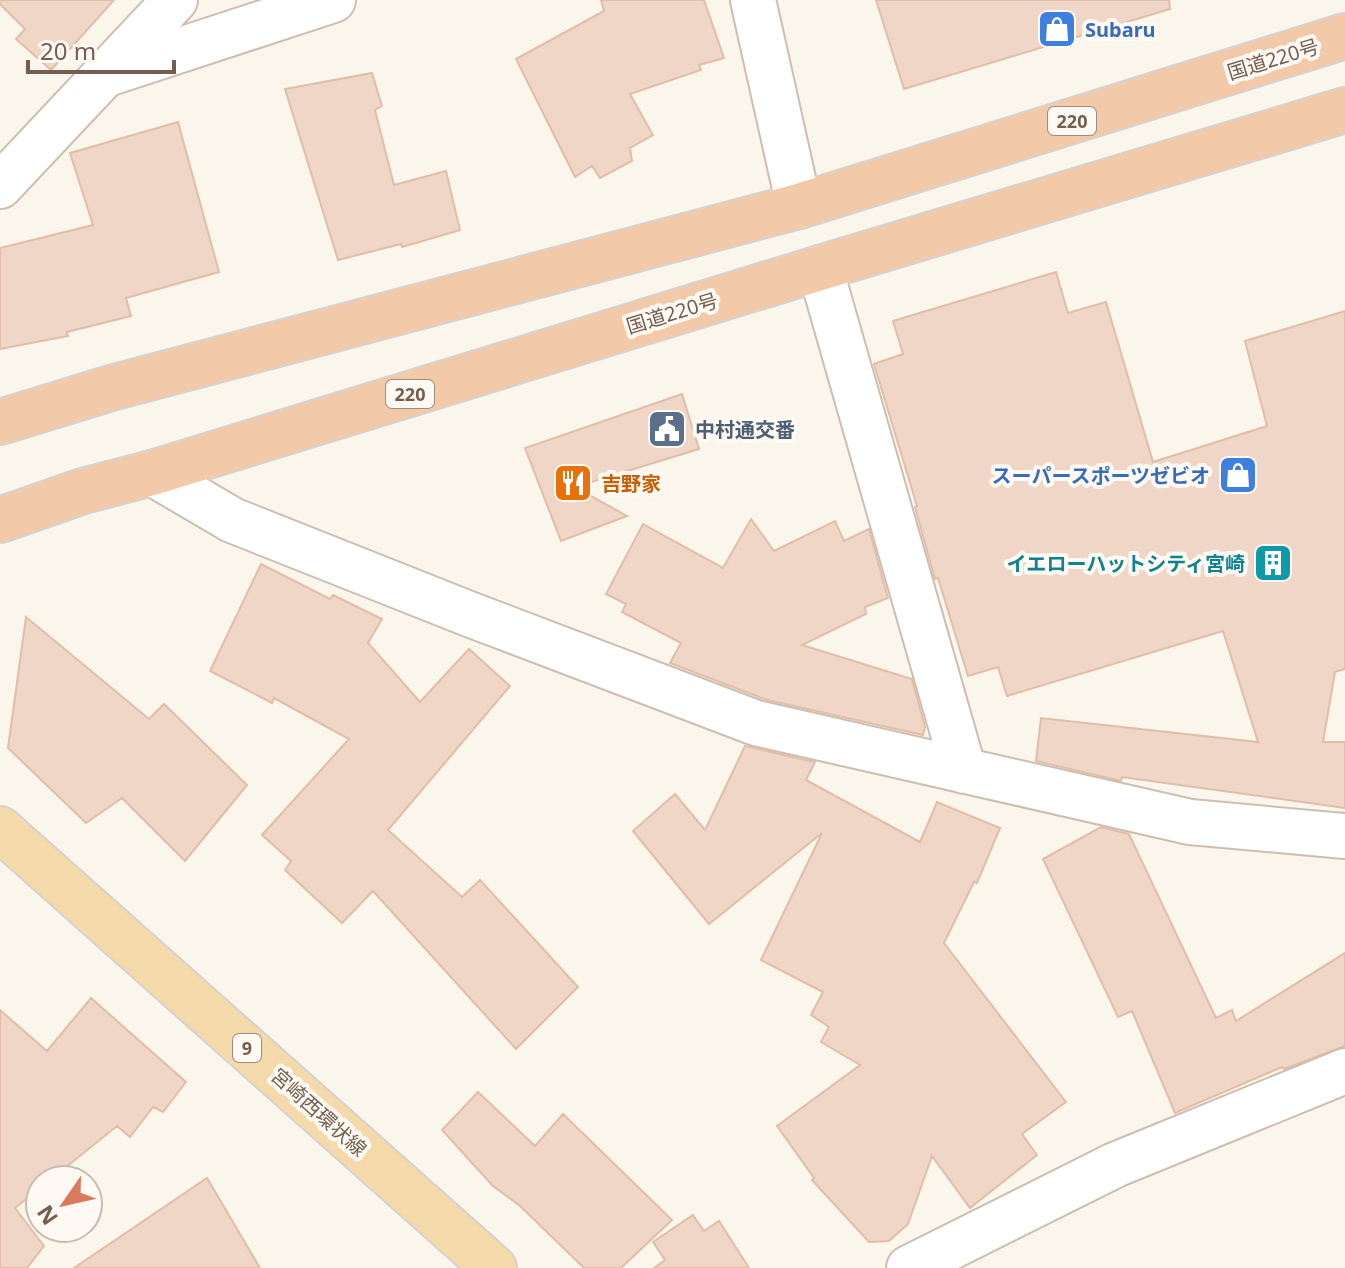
<svg xmlns="http://www.w3.org/2000/svg" width="1345" height="1268" font-family="'Noto Sans','Noto Sans JP',sans-serif">
<style>
.building{fill:#efd6c6;stroke:#e0bea8;stroke-width:2}
.lines{fill:none;stroke-linecap:round;stroke-linejoin:round}
.minor-casing{stroke:#cdbeb2;stroke-width:48}
.secondary-casing{stroke:#cfbfb0;stroke-width:48}
.primary-casing{stroke:#d8d2ce;stroke-width:48}
.trunk-casing{stroke:#d8d2ce;stroke-width:48}
.minor{stroke:#fff;stroke-width:44}
.secondary{stroke:#fff;stroke-width:44}
.primary{stroke:#f4d9ab;stroke-width:44}
.trunk{stroke:#f2caaa;stroke-width:44}
.labels{text-anchor:middle;dominant-baseline:central;stroke-width:8;stroke-linejoin:round;paint-order:stroke}
.shield{fill:#fefaf3;stroke:#9e8d81;stroke-width:2}
.shield-label{font-size:18px;font-weight:bold;fill:#755e50}
.shop-label{font-size:20px;font-weight:bold;fill:#366cbe;stroke:#fefaf3;text-anchor:start}
.street-label{font-size:20px;fill:#755e50;stroke:#fefaf3}
.service-label{font-size:20px;font-weight:bold;fill:#4e5e75;stroke:#fefaf3;text-anchor:start}
.food-label{font-size:20px;font-weight:bold;fill:#c56008;stroke:#fefaf3;text-anchor:start}
.culture-label{font-size:20px;font-weight:bold;fill:#0d838f;stroke:#fefaf3;text-anchor:end}
</style>
<rect width="100%" height="100%" fill="#fbf6ec"/>
<!-- building -->
<path class="building" d="M 0,0 L 114,0 L 51,70 L 16,39 L 25,29 L 0,4 Z
M 601,0 L 704,0 L 724,58 L 699,65 L 701,70 L 630,94 L 653,135 L 630,148 L 632,161 L 600,178 L 592,166 L 575,177 L 516,59 L 604,11 Z
M 876,0 L 1169,0 L 1170,9 L 904,89 Z
M 372,73 L 382,106 L 375,110 L 394,185 L 446,171 L 460,230 L 402,247 L 401,244 L 338,260 L 285,89 Z
M 178,122 L 219,272 L 126,298 L 131,316 L 67,332 L 68,336 L 0,349 L 0,248 L 93,225 L 70,153 Z
M 1056,272 L 1068,313 L 1106,302 L 1153,462 L 1267,426 L 1245,341 L 1345,311 L 1345,669 L 1335,672 L 1323,742 L 1345,742 L 1345,808 L 1122,777 L 1121,781 L 1036,761 L 1041,718 L 1258,742 L 1223,631 L 1007,696 L 998,667 L 968,676 L 938,578 L 935,579 L 915,507 L 917,506 L 874,364 L 903,354 L 893,321 Z
M 682,394 L 699,449 L 575,487 L 627,516 L 561,541 L 525,448 Z
M 751,519 L 774,551 L 835,521 L 844,541 L 869,529 L 888,598 L 865,607 L 866,614 L 802,645 L 912,679 L 925,727 L 923,735 L 767,700 L 670,663 L 681,643 L 622,612 L 626,604 L 606,594 L 643,524 L 723,568 Z
M 261,564 L 330,599 L 333,595 L 382,619 L 368,643 L 420,702 L 469,649 L 510,686 L 388,830 L 462,897 L 480,880 L 578,987 L 516,1049 L 373,891 L 342,923 L 285,870 L 291,861 L 262,835 L 349,739 L 274,698 L 272,703 L 210,671 Z
M 26,617 L 149,719 L 164,704 L 247,785 L 185,861 L 122,798 L 86,823 L 8,748 Z
M 745,746 L 815,762 L 806,780 L 920,842 L 937,802 L 1000,828 L 977,883 L 974,882 L 944,943 L 1066,1102 L 1022,1134 L 1037,1155 L 970,1208 L 932,1156 L 908,1224 L 889,1241 L 869,1242 L 812,1180 L 814,1178 L 777,1126 L 860,1065 L 821,1042 L 829,1027 L 811,1015 L 823,992 L 761,960 L 822,833 L 709,924 L 633,831 L 675,794 L 705,830 Z
M 1101,827 L 1129,834 L 1216,1018 L 1232,1010 L 1236,1021 L 1345,953 L 1345,1046 L 1284,1069 L 1282,1067 L 1175,1113 L 1132,1011 L 1118,1017 L 1043,859 Z
M 91,998 L 186,1082 L 163,1112 L 153,1107 L 130,1137 L 117,1126 L 50,1180 L 40,1180 L 40,1188 L 15,1208 L 44,1246 L 27,1268 L 0,1268 L 0,1010 L 47,1051 Z
M 478,1092 L 535,1146 L 563,1114 L 672,1220 L 621,1268 L 584,1268 L 520,1206 L 493,1186 L 442,1130 Z
M 207,1178 L 260,1268 L 74,1268 Z
M 693,1215 L 704,1231 L 719,1221 L 749,1268 L 654,1268 L 665,1260 L 653,1242 Z"/>
<g class="lines">
<defs>
<path id="minor" d="M 753,0 L 799,206
M 104,75 L 333,0
M 820,268 L 964,771
M 152,473 L 232,520 L 469,614 L 756,723 L 1190,822 L 1345,836
M 909,1268 L 1115,1165 L 1345,1071"/>
<path id="secondary" d="M 0,186 L 175,0"/>
<path id="primary" d="M 0,829 L 494,1268"/>
<path id="trunk" d="M 0,422 L 111,388 L 799,206 L 1345,36
M 0,520 L 83,491 L 152,473 L 820,268 L 1345,110"/>
</defs>
<!-- minor casing -->
<use href="#minor" class="minor-casing"/>
<!-- secondary casing -->
<use href="#secondary" class="secondary-casing"/>
<!-- primary casing -->
<use href="#primary" class="primary-casing"/>
<!-- trunk casing -->
<use href="#trunk" class="trunk-casing"/>
<!-- minor -->
<use href="#minor" class="minor"/>
<!-- secondary -->
<use href="#secondary" class="secondary"/>
<!-- primary -->
<use href="#primary" class="primary"/>
<!-- trunk -->
<use href="#trunk" class="trunk"/>
</g>
<!-- icons -->
<defs>
<symbol id="shop-square" viewBox="-11 -11 22 22"><rect x="-9" y="-9" width="18" height="18" rx="4" fill="#3f7fe0" stroke="#fefaf3"/><path d="M-5-2.5h2.3a2.7 3.5 0 0 1 5.4 0H5L5.5 6h-11ZM-1.5-2.5h3a1.5 2.3 0 0 0-3 0Z" fill="#fff"/></symbol>
<symbol id="civic-square" viewBox="-11 -11 22 22"><rect x="-9" y="-9" width="18" height="18" rx="4" fill="#5c6f8a" stroke="#fefaf3"/><path d="M-.6-6.5H3V-4.5H.6V-3L4-1V1h2V6H-6V1h2V-1L-.6-3ZM-1.2 2.5V6h2.4V2.5Z" fill="#fff"/></symbol>
<symbol id="restaurant-square" viewBox="-11 -11 22 22"><rect x="-9" y="-9" width="18" height="18" rx="4" fill="#e8710a" stroke="#fefaf3"/><path d="M-5-6h1v4h1v-4h1v4h1v-4h1v5L-1.5 .5V6h-2V.5L-5-1ZM5-6V6H3V1.5H1.5Q1.5-4 5-6Z" fill="#fff"/></symbol>
<symbol id="building-square" viewBox="-11 -11 22 22"><rect x="-9" y="-9" width="18" height="18" rx="4" fill="#0f9aa8" stroke="#fefaf3"/><path d="M-4-6H4V6H1V3H-1V6H-4ZM-2.5-4.3h1.7v1.8h-1.7ZM.8-4.3h1.7v1.8H.8ZM-2.5-1h1.7V.8h-1.7ZM.8-1h1.7V.8H.8Z" fill="#fff"/></symbol>
</defs>
<g fill-rule="evenodd">
<use href="#shop-square" x="1035" y="7" width="44" height="44"/>
<use href="#civic-square" x="645" y="407" width="44" height="44"/>
<use href="#shop-square" x="1216" y="453" width="44" height="44"/>
<use href="#restaurant-square" x="551" y="461" width="44" height="44"/>
<use href="#building-square" x="1251" y="541" width="44" height="44"/>
</g>
<g class="labels">
<!-- shield labels -->
<g class="shield">
<rect x="1048" y="107" width="48" height="28" rx="6"/>
<rect x="386" y="380" width="48" height="28" rx="6"/>
<rect x="233" y="1034" width="28" height="28" rx="6"/>
</g>
<g class="shield-label">
<text x="1072" y="121">220</text>
<text x="410" y="394">220</text>
<text x="247" y="1048">9</text>
</g>
<!-- shop labels -->
<g class="shop-label">
<text x="1085" y="29">Subaru</text>
<text x="1210" y="475" text-anchor="end">スーパースポーツゼビオ</text>
</g>
<!-- street labels -->
<g class="street-label">
<text transform="translate(1273 59) rotate(-17)">国道220号</text>
<text transform="translate(672 313) rotate(-17)">国道220号</text>
<text transform="translate(319 1112) rotate(42)">宮崎西環状線</text>
</g>
<!-- service labels -->
<g class="service-label">
<text x="695" y="429">中村通交番</text>
</g>
<!-- food labels -->
<g class="food-label">
<text x="601" y="483">吉野家</text>
</g>
<!-- culture labels -->
<g class="culture-label">
<text x="1245" y="563">イエローハットシティ宮崎</text>
</g>
</g>
<!-- north arrow -->
<g transform="translate(64 1204) rotate(236)"><circle r="38" fill="#fefaf3" stroke="#c7bcb2" stroke-width="2"/>
<path d="M0-6L14 30L0 20L-14 30Z" fill="#da7a5d"/>
<text y="-12" font-size="22" font-weight="bold" text-anchor="middle" fill="#755e50">N</text>
</g>
<!-- scale -->
<path d="M28 60v12h146v-12" fill="none" stroke="#755e50" stroke-width="4"/>
<text x="40" y="60" font-size="24" fill="#755e50" stroke="#fefaf3" stroke-width="6" paint-order="stroke">20 m</text>
</svg>
